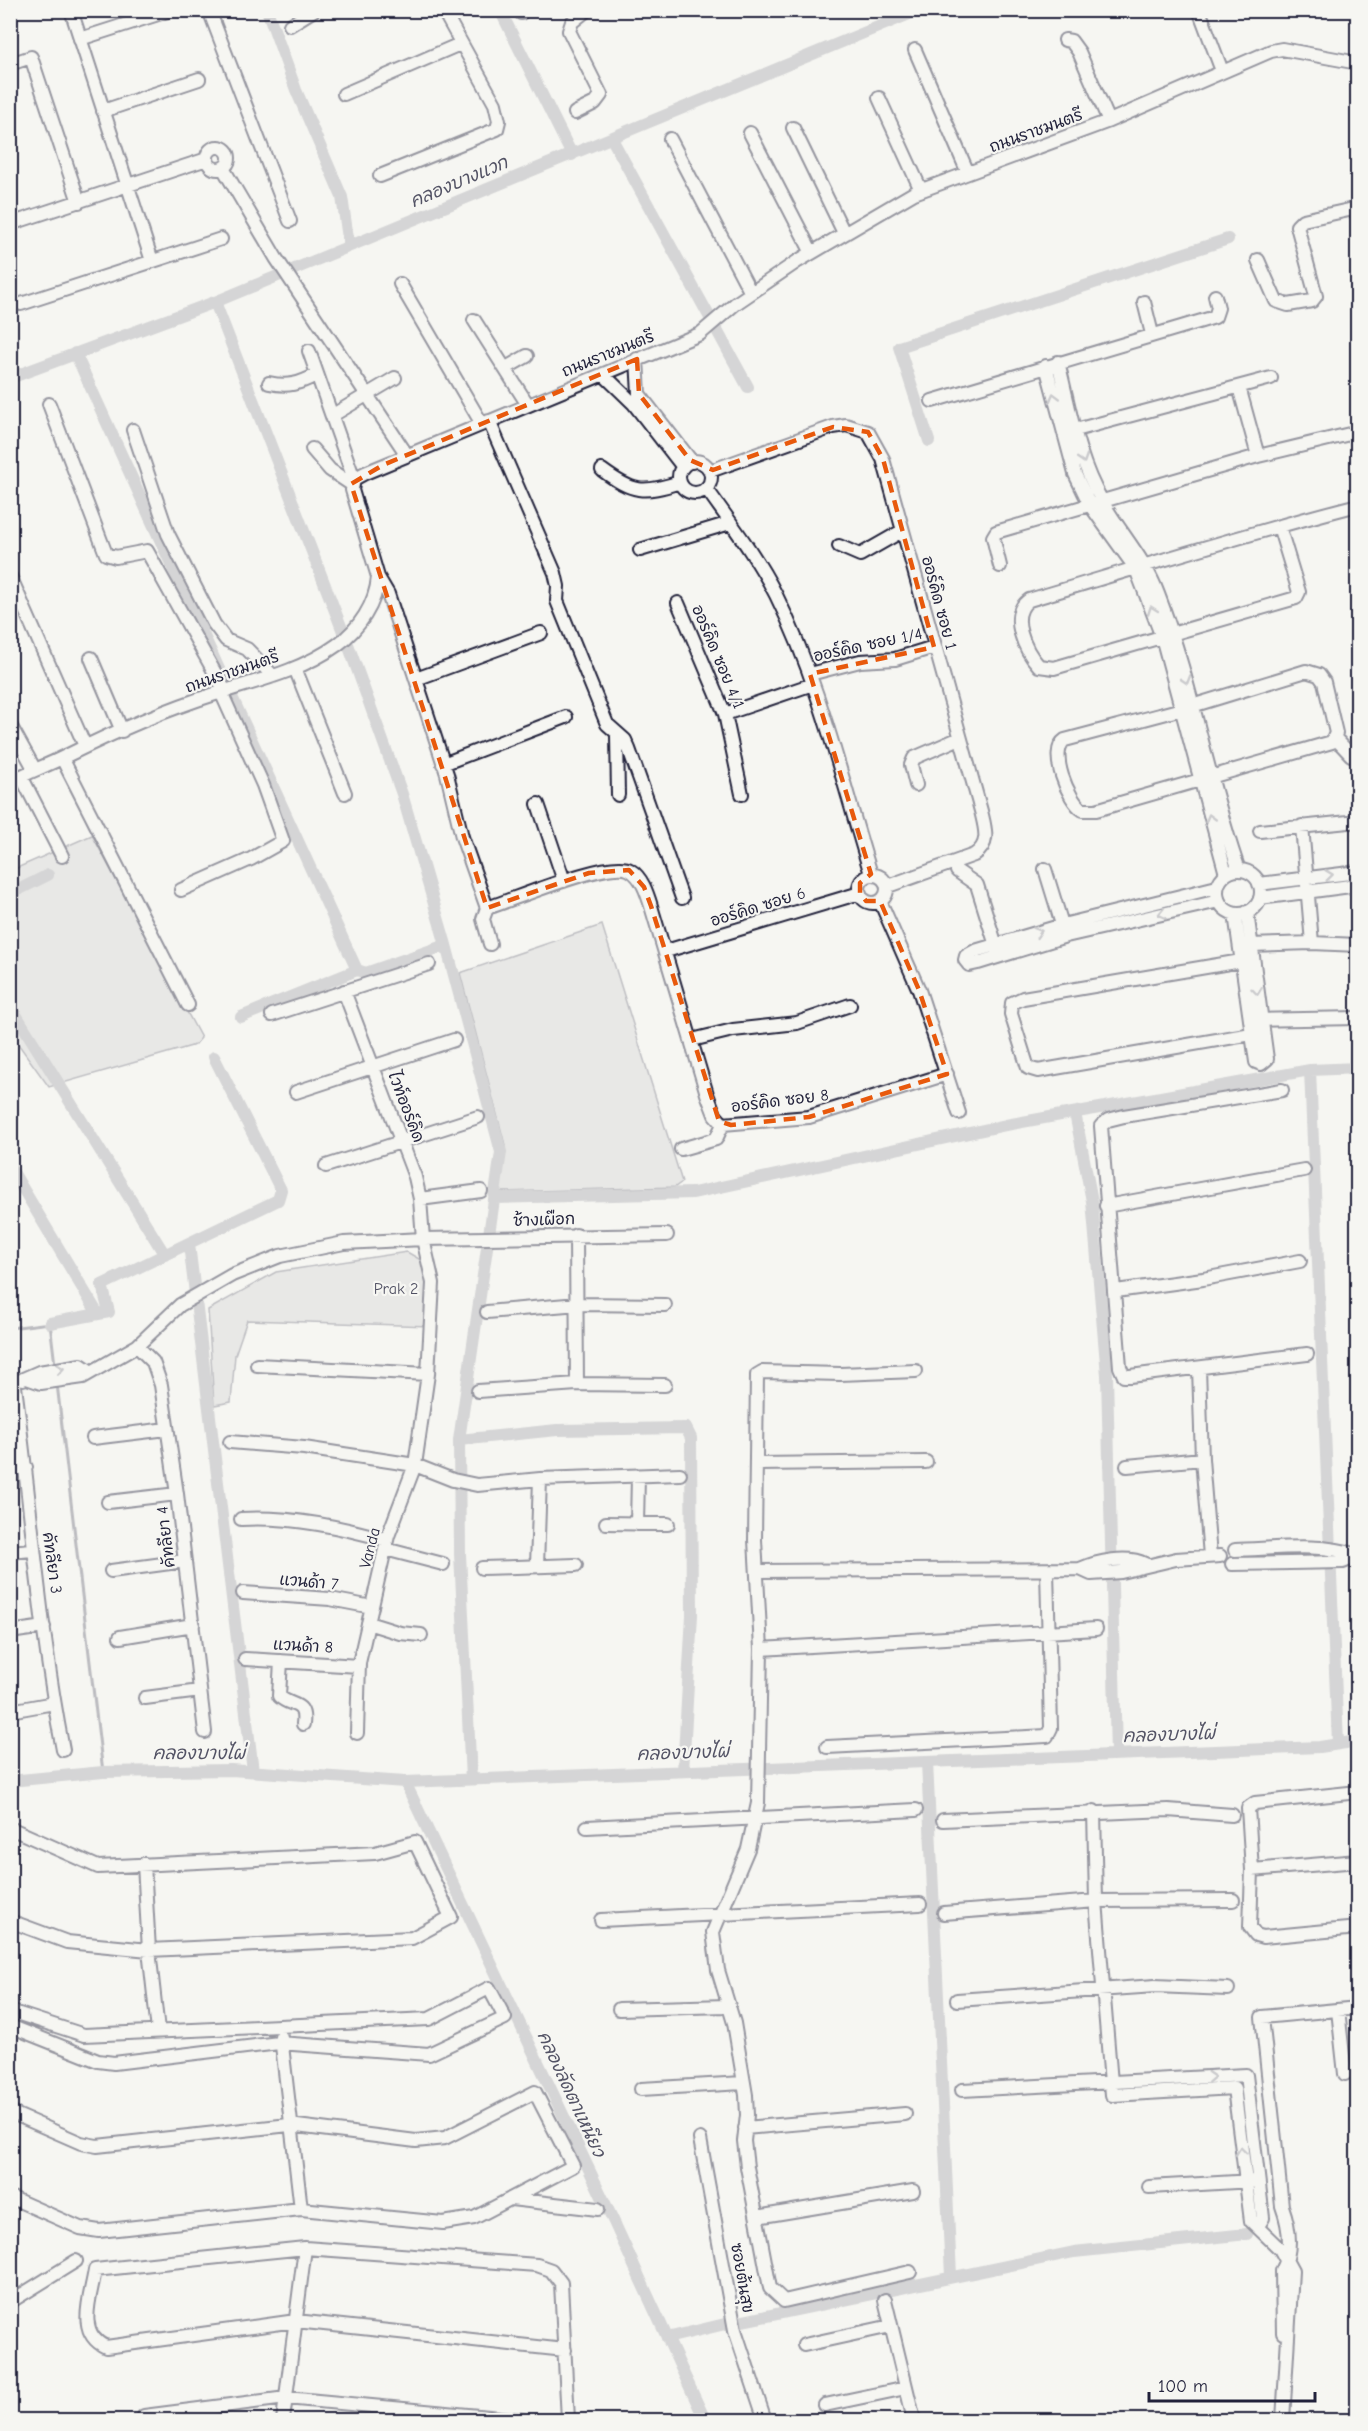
<svg xmlns="http://www.w3.org/2000/svg" width="1368" height="2431" font-family="'Comic Neue','Playpen Sans Thai',sans-serif">
<style>
.green{fill:#d7d7d7;stroke:#7c7c89;stroke-width:1.5}
.lines{fill:none;stroke-linecap:round;stroke-linejoin:round}
.stream{stroke:#757583;stroke-width:3}
.canal{stroke:#adadb3;stroke-width:12}
.minor-casing{stroke:#22223b;stroke-width:16}
.minor{stroke:#f6f6f2;stroke-width:12}
.oneway{stroke:#9797a0}
.marked{fill:none;stroke:#e8590c;stroke-width:4.5;stroke-dasharray:12 8;stroke-linejoin:round}
.labels{text-anchor:middle;dominant-baseline:central;stroke-width:4.5;stroke-linejoin:round;paint-order:stroke}
.street-label{font-size:16px;fill:#22223b;stroke:#f6f6f2}
.park-label{font-size:16px;fill:#4f4f62;stroke:#f6f6f2}
.water-label{font-size:18px;font-style:italic;fill:#535365;stroke:#f6f6f2}
</style>
<rect width="100%" height="100%" fill="#f6f6f2"/>
<filter id="ink" filterUnits="userSpaceOnUse"><feTurbulence type="fractalNoise" baseFrequency=".0167" numOctaves="2"/><feDisplacementMap in="SourceGraphic" scale="12" xChannelSelector="R" yChannelSelector="G"/><feConvolveMatrix kernelMatrix="1 2 1 2 8 2 1 2 1" color-interpolation-filters="sRGB"/></filter>
<g filter="url(#ink)">
<!-- green -->
<path class="green" d="M 92,835 L 201,1038 L 195,1045 L 49,1087 L 11,1034 L 10,871 Z
M 602,925 L 682,1182 L 675,1187 L 499,1192 L 505,1145 L 460,973 Z
M 407,1252 L 426,1263 L 435,1290 L 430,1326 L 247,1320 L 235,1355 L 231,1402 L 214,1405 L 208,1310 L 276,1272 Z"/>
<g class="lines">
<!-- stream -->
<path class="stream" d="M 10,1328 L 50,1323 L 55,1365
M 57,1384 L 103,1772"/>
<!-- canal -->
<path class="canal" d="M 267,10 L 296,90 L 342,197 L 349,245
M 500,10 L 572,155
M 612,139 L 748,387
M 215,302 L 349,647 L 402,794 L 446,945 L 501,1152 L 459,1440 L 460,1554 L 471,1779
M 75,353 L 224,680
M 10,378 L 215,302 L 919,10
M 929,441 L 899,347 L 1228,239
M 233,699 L 357,970 L 366,973 L 446,945
M 10,894 L 48,875
M 10,1005 L 165,1255
M 241,1017 L 357,970
M 1310,1070 L 1338,1744
M 1075,1113 L 1092,1201 L 1107,1375 L 1116,1755
M 10,1167 L 98,1314
M 494,1198 L 693,1193 L 1006,1125 L 1310,1070 L 1358,1068
M 189,1244 L 253,1771
M 50,1323 L 109,1312 L 102,1285 L 278,1200 L 281,1190 L 214,1057
M 459,1440 L 557,1430 L 686,1428 L 691,1438 L 692,1615 L 683,1771
M 927,1762 L 951,2276
M 10,1781 L 103,1772 L 231,1770 L 405,1782 L 1320,1747 L 1358,1741
M 405,1782 L 614,2222 L 705,2420
M 743,2321 L 1074,2252 L 1247,2234
M 667,2338 L 725,2324"/>
<defs>
<path id="minor" d="M 71,10 L 152,261
M 209,10 L 290,221
M 521,10 L 521,13
M 1199,10 L 1222,71
M 290,25 L 314,10
M 80,39 L 171,10
M 1065,40 L 1071,41 L 1079,52 L 1109,121
M 915,50 L 968,173
M 10,64 L 31,57 L 79,202
M 344,94 L 460,44
M 879,98 L 921,190
M 103,111 L 199,79
M 575,113 L 595,103 L 601,95 L 569,31 L 572,22 L 587,10
M 793,128 L 844,233
M 750,133 L 812,253
M 670,139 L 751,293
M207 158a11 11 0 1 1 22 0a11 11 0 1 1-22 0Z
M 223,168 L 276,258 L 407,455
M 380,176 L 497,129 L 499,121 L 495,104 L 443,10
M 10,224 L 207,159
M 1258,260 L 1276,301 L 1288,305 L 1312,301 L 1316,296 L 1297,226 L 1303,220 L 1358,208
M 400,284 L 482,424
M 1144,302 L 1152,334
M 21,304 L 221,239
M 474,320 L 528,405
M 309,351 L 354,479
M 637,359 L 639,394 L 692,462
M 1058,362 C 1070,409 1077,459 1102,501 C 1120,533 1145,559 1158,594 C 1193,684 1207,780 1239,870
M 1046,366 L 1075,474 L 1090,505 L 1136,569 L 1162,637 L 1226,874
M 506,368 L 527,356
M 603,374 L 634,404 L 683,467
M 269,383 C 288,387 299,384 316,375
M 1239,387 L 1258,456
M 932,401 L 1215,317 L 1218,308 L 1215,296
M 49,404 L 106,554 L 116,557 L 147,551 L 225,691
M 338,412 L 395,378
M 489,421 L 555,573 L 558,586 L 557,601 L 607,724 L 625,740 L 629,749 L 682,898
M 133,430 L 168,534 L 214,624 L 226,640 L 247,649 L 273,676
M 1068,432 L 1271,378
M 312,449 L 330,470 L 351,484
M679 477a16 16 0 1 1 32 0a16 16 0 1 1-32 0Z
M 602,470 C 633,493 643,494 680,482
M 710,471 L 833,427 L 846,425 L 868,432 L 883,459 L 981,811 C 985,828 991,844 974,855 L 888,886
M 706,488 C 730,522 757,557 776,595 C 820,683 842,781 871,874
M 1279,526 L 1299,592 L 1296,598 L 1054,668 L 1039,666 C 1026,652 1007,615 1029,600 C 1138,568 1247,533 1358,505
M 839,546 L 860,555 L 902,531
M 640,550 L 730,523
M 1000,566 L 993,537 L 996,532 L 1258,456 L 1358,432
M 10,576 L 85,746
M 378,577 L 388,594 L 447,774 L 462,837 L 487,908
M 678,603 L 725,714 L 742,794
M 91,658 L 122,731
M 295,668 L 345,793
M 1306,671 L 1319,675 L 1324,682 L 1336,733 L 1332,742 L 1096,810 L 1083,810 C 1068,801 1048,751 1065,740 L 1182,709 Z
M 810,674 L 860,661 L 895,659 L 934,647
M 416,679 L 541,633
M 725,714 L 813,684
M 10,725 L 35,770
M 617,735 L 618,795
M 1335,738 L 1351,755 L 1358,757
M 62,758 L 188,1005
M 443,764 L 566,717
M 21,776 L 62,856
M 10,782 C 28,772 46,766 64,757 C 112,733 164,710 215,694 C 257,681 301,671 337,645 C 359,629 376,604 378,577 L 352,490 L 354,479 L 365,473 L 700,334 L 735,304 L 798,261 L 914,193 L 1109,121 L 1271,51 L 1282,49 L 1358,63
M 916,785 L 911,765 L 914,758 L 960,738
M 538,804 L 564,881
M 1302,826 L 1312,943 L 1358,945
M 1260,831 L 1358,821
M 1045,869 L 1064,931
M1217 892a22 22 0 1 1 44 0a22 22 0 1 1-44 0Z
M 957,871 L 977,885 L 998,952
M859 889a14 14 0 1 1 28 0a14 14 0 1 1-28 0Z
M 1259,884 L 1358,872
M 1217,887 L 1063,925 L 975,951 L 966,956 L 965,960 L 969,965 L 978,963 L 1066,936 L 1219,901
M 181,890 L 251,859 L 283,841 L 263,785 L 221,692
M 1260,898 L 1358,885
M 880,901 L 919,990 L 959,1113
M 1235,914 L 1256,1062 L 1261,1064 L 1267,1059 L 1247,912
M 490,944 L 483,919 L 487,908 C 513,900 610,858 630,870 C 642,877 647,893 651,906 L 707,1094 L 715,1115 L 723,1124 L 809,1117 L 947,1074
M 1251,945 L 1312,943
M 666,951 L 860,893
M 1253,959 L 1023,998 L 1012,1003 L 1011,1014 L 1028,1068 L 1038,1071 L 1263,1032
M 344,991 L 415,1177 L 420,1199 L 423,1239 L 433,1283 L 428,1374 L 415,1465 L 388,1536 L 359,1663 L 357,1733
M 272,1015 L 429,964
M 1253,1020 L 1358,1018
M 692,1040 L 733,1030 L 797,1023 L 850,1005
M 1282,1090 L 1124,1116 L 1108,1120 L 1101,1126 L 1120,1367 L 1124,1376 L 1130,1376 L 1307,1354
M 296,1092 L 454,1040
M 681,1149 L 716,1139 L 723,1124
M 326,1166 L 478,1117
M 420,1199 L 481,1191
M 1106,1206 L 1304,1170
M 576,1235 L 577,1384
M 1116,1291 L 1203,1279 L 1300,1261
M 487,1312 L 578,1304 L 665,1305
M 137,1346 L 153,1362 L 161,1385 L 177,1494 L 205,1732
M 257,1365 L 428,1374
M 1199,1368 L 1202,1459 L 1210,1556
M 27,1378 L 41,1383 L 83,1377 L 137,1346 L 180,1305 L 232,1275 L 280,1256 L 344,1243 L 423,1239 L 667,1235
M 14,1379 C 31,1503 39,1628 63,1750
M 23,1379 L 39,1372 L 81,1365 L 90,1371
M 478,1391 L 577,1384 L 665,1385
M 93,1438 L 167,1429
M 230,1442 L 304,1448 L 415,1465 L 453,1480 L 477,1485 L 540,1479 L 680,1474
M 756,1464 L 926,1462
M 1127,1466 L 1202,1459
M 10,1469 L 26,1467
M 108,1502 L 177,1494
M 241,1519 C 288,1516 342,1527 387,1540
M 606,1523 L 668,1524
M 637,1524 L 638,1476
M 385,1549 L 443,1564
M 1235,1550 C 1274,1549 1320,1542 1358,1555
M 10,1552 L 32,1550
M 1232,1564 L 1343,1562 L 1358,1556
M 537,1566 L 540,1479
M 482,1568 L 576,1565
M 1080,1569 C 1097,1561 1128,1555 1145,1564
M 111,1571 L 185,1561
M 758,1571 L 1080,1569 L 1091,1574 L 1121,1572 L 1176,1559 L 1220,1556
M 243,1593 L 330,1599 L 372,1607
M 368,1623 L 400,1633 L 421,1635
M 10,1632 L 44,1627
M 120,1637 L 193,1625
M 761,1649 L 1096,1629
M 245,1659 L 359,1666
M 281,1661 L 279,1696 C 291,1708 306,1700 303,1724
M 145,1698 L 200,1691
M 10,1711 L 54,1703
M 827,1747 L 1047,1736 L 1051,1728 L 1047,1570
M 1358,1792 L 1255,1803 L 1248,1808 L 1252,1870 L 1250,1927 L 1256,1935 L 1263,1937 L 1358,1928
M 1094,1811 L 1096,1901 L 1112,2095 L 1234,2088 L 1251,2221 L 1280,2249 L 1292,2271 L 1283,2420
M 943,1820 L 1168,1810 L 1232,1815
M 587,1827 L 916,1810
M 10,1828 L 98,1867 L 375,1853 L 415,1842 L 451,1917 L 412,1938 L 149,1950 L 67,1942 L 10,1921
M 144,1864 L 149,1950 L 158,2031
M 1252,1870 L 1358,1861
M 944,1913 L 1096,1901 L 1233,1900
M 601,1920 L 920,1904
M 957,2000 L 1155,1986 L 1228,1989
M 619,2009 L 727,2006
M 1338,2010 L 1345,2074
M 10,2011 L 84,2035 L 429,2019 L 489,1988 L 505,2018 L 429,2054 L 279,2043 L 114,2063 L 98,2061 L 10,2026
M 281,2037 L 301,2209
M 641,2089 L 743,2083
M 962,2090 L 1246,2075 L 1263,2218 L 1258,2226
M 10,2112 L 81,2143 L 97,2146 L 289,2125 L 416,2141 L 445,2138 L 535,2092 L 573,2166 L 474,2218 L 443,2223 L 301,2209 L 99,2231 L 80,2228 L 10,2197
M 745,2128 L 905,2114
M 700,2139 L 735,2330 L 765,2420
M 1149,2187 L 1253,2181
M 511,2199 L 598,2209
M 757,2217 L 913,2191
M 910,2272 L 784,2301 L 770,2288 L 747,2167 L 744,2141 L 747,2115 L 746,2095 L 734,2023 L 718,1970 L 713,1932 L 748,1849 L 758,1803 L 761,1649 L 755,1540 L 757,1375 L 762,1372 L 840,1374 L 916,1371
M 885,2300 L 914,2420
M 10,2302 L 76,2261
M 1283,2333 L 1282,2271 C 1293,2250 1290,2228 1282,2206 L 1262,2017 L 1358,2008
M 804,2345 L 891,2326
M 565,2350 L 296,2321 L 106,2347 C 75,2333 91,2297 95,2270 L 305,2248 L 537,2265 L 551,2270 L 561,2283 L 568,2420
M 825,2405 L 906,2388
M 144,2416 L 286,2398 L 522,2420
M 283,2420 L 305,2248"/>
</defs>
<!-- minor casing -->
<use href="#minor" class="minor-casing"/>
<!-- minor -->
<use href="#minor" class="minor"/>
</g>
<!-- one-way arrows -->
<defs><path id="oneway-chevron" d="M-2-3.5L2.5 0L-2 3.5" fill="none" stroke-width="1.6" stroke-linecap="round" stroke-linejoin="round" transform="scale(1.5)"/></defs>
<g class="oneway">
<use href="#oneway-chevron" transform="translate(1054 397) rotate(-105)"/>
<use href="#oneway-chevron" transform="translate(1083 459) rotate(72)"/>
<use href="#oneway-chevron" transform="translate(1152 610) rotate(-110)"/>
<use href="#oneway-chevron" transform="translate(1186 680) rotate(73)"/>
<use href="#oneway-chevron" transform="translate(1210 818) rotate(-105)"/>
<use href="#oneway-chevron" transform="translate(1329 875) rotate(-7)"/>
<use href="#oneway-chevron" transform="translate(1162 914) rotate(167)"/>
<use href="#oneway-chevron" transform="translate(1038 932) rotate(-17)"/>
<use href="#oneway-chevron" transform="translate(1257 991) rotate(83)"/>
<use href="#oneway-chevron" transform="translate(60 1369) rotate(-9)"/>
<use href="#oneway-chevron" transform="translate(1211 2077) rotate(-3)"/>
<use href="#oneway-chevron" transform="translate(1241 2151) rotate(-97)"/>
</g>
</g>
<!-- marked area -->
<path d="M0 0H1368V2431H0ZM 637,359 L 639,394 L 690,460 L 713,470 L 833,427 L 868,432 L 883,459 L 934,647 L 810,674 L 871,874 L 860,883 L 860,893 L 866,901 L 880,901 L 919,990 L 947,1074 L 809,1117 L 731,1125 L 719,1121 L 651,906 L 644,887 L 629,870 L 589,873 L 487,908 L 351,484 L 383,465 Z" fill="#f6f6f2" fill-opacity=".55" fill-rule="evenodd"/>
<path class="marked" d="M 637,359 L 639,394 L 690,460 L 713,470 L 833,427 L 868,432 L 883,459 L 934,647 L 810,674 L 871,874 L 860,883 L 860,893 L 866,901 L 880,901 L 919,990 L 947,1074 L 809,1117 L 731,1125 L 719,1121 L 651,906 L 644,887 L 629,870 L 589,873 L 487,908 L 351,484 L 383,465 Z"/>
<g class="labels">
<!-- street labels -->
<g class="street-label">
<text transform="translate(1036 131) rotate(-20)">ถนนราชมนตรี</text>
<text transform="translate(608 354) rotate(-22)">ถนนราชมนตรี</text>
<text transform="translate(939 603) rotate(75)">ออร์คิด ซอย 1</text>
<text transform="translate(868 645) rotate(-12)">ออร์คิด ซอย 1/4</text>
<text transform="translate(718 657) rotate(67)">ออร์คิด ซอย 4/1</text>
<text transform="translate(232 672) rotate(-19)">ถนนราชมนตรี</text>
<text transform="translate(758 907) rotate(-17)">ออร์คิด ซอย 6</text>
<text transform="translate(780 1101) rotate(-7)">ออร์คิด ซอย 8</text>
<text transform="translate(406 1107) rotate(69)">ไวท์ออร์คิด</text>
<text transform="translate(544 1220) rotate(-2)">ช้างเผือก</text>
<text transform="translate(166 1537) rotate(-97)">คัทลียา 4</text>
<text transform="translate(370 1548) rotate(-75)">Vanda</text>
<text transform="translate(52 1563) rotate(82)">คัทลียา 3</text>
<text transform="translate(309 1582) rotate(5)">แวนด้า 7</text>
<text transform="translate(303 1646) rotate(3)">แวนด้า 8</text>
<text transform="translate(742 2278) rotate(80)">ซอยต้นสุข</text>
</g>
<!-- park labels -->
<g class="park-label">
<text x="396" y="1289">Prak 2</text>
</g>
<!-- water labels -->
<g class="water-label">
<text transform="translate(459 182) rotate(-23)">คลองบางแวก</text>
<text transform="translate(1169 1735) rotate(-2)">คลองบางไผ่</text>
<text x="199" y="1753">คลองบางไผ่</text>
<text transform="translate(683 1753) rotate(-2)">คลองบางไผ่</text>
<text transform="translate(571 2094) rotate(65)">คลองลัดตาเหนียว</text>
</g>
</g>
<!-- margin -->
<rect width="1368" height="2431" fill="none" stroke="#f6f6f2" stroke-width="36"/>
<rect x="18" y="18" width="1332" height="2395" fill="none" stroke="#22223b" stroke-width="2" filter="url(#ink)"/>
<!-- scale -->
<path d="M1149 2392v9h166v-9" fill="none" stroke="#22223b" stroke-width="3"/>
<text x="1158" y="2392" font-size="18" fill="#22223b" stroke="#f6f6f2" stroke-width="4.5" paint-order="stroke">100 m</text>
</svg>
